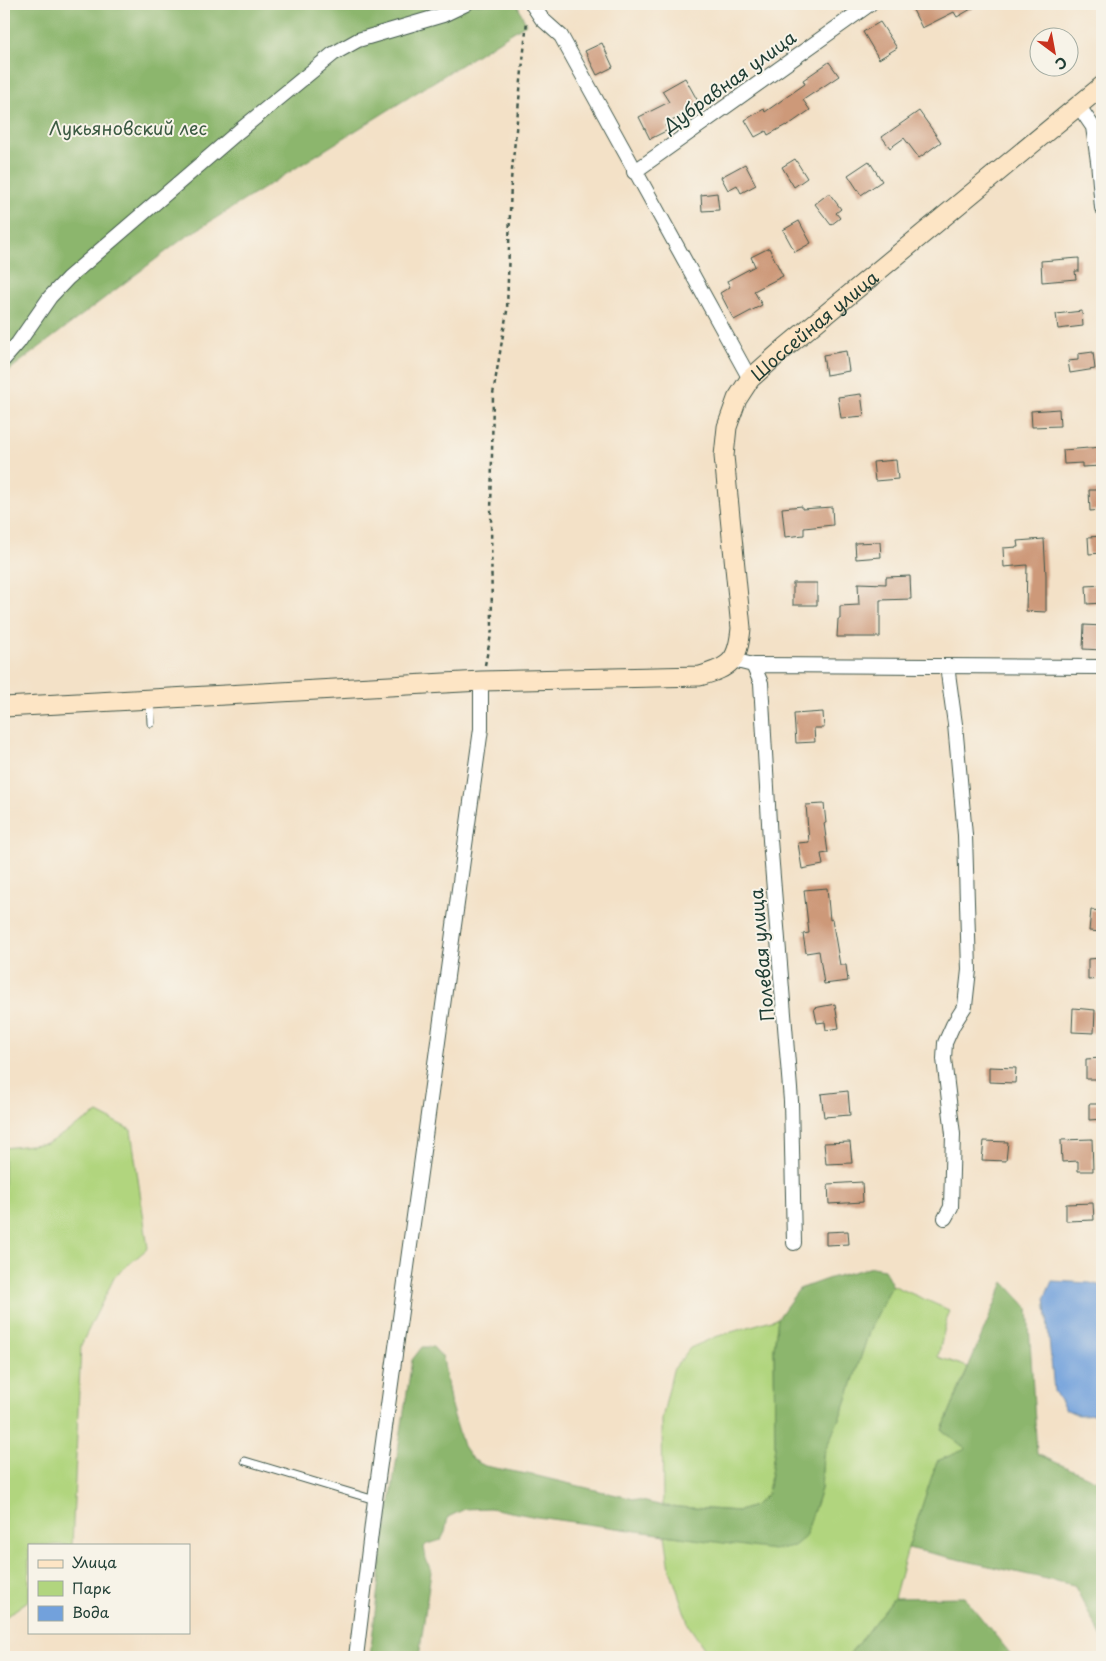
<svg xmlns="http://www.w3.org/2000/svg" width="1106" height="1661" font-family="'Playpen Sans',sans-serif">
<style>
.green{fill:#b1d57e;stroke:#688959}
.forest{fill:#8cb66d;stroke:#567a50}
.water{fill:#72a1dc;stroke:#486f88}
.building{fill:#cd9979}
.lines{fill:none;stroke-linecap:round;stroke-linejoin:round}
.service-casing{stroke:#3f564a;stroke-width:9}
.minor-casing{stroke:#3f564a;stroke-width:16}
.secondary-casing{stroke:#3f564a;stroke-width:21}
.path{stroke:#3f564a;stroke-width:2.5;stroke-dasharray:4 4;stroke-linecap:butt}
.service{stroke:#fff;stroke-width:7}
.minor{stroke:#fff;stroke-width:14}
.secondary{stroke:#fde5c5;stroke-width:19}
.labels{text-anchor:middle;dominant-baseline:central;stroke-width:4;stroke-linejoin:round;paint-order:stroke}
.street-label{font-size:18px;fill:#1f3d34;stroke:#f7f3e8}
.park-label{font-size:18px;fill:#3c5b43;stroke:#f7f3e8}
</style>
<rect width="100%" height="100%" fill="#f7f3e8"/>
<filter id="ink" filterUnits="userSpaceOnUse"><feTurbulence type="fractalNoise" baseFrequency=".02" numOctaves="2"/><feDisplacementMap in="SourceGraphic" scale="10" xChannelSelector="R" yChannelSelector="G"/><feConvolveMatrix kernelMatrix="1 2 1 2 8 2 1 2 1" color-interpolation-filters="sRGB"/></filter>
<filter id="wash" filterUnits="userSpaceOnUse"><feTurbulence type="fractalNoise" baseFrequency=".0096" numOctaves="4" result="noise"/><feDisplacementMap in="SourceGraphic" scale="20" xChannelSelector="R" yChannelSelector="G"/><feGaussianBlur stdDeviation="1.12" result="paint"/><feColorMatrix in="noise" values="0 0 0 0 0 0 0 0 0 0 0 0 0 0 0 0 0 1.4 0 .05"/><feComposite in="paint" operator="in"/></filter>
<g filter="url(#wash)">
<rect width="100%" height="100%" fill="#f3e1c7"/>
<!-- green -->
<path class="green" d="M 98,1113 L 131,1130 L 148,1248 L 115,1276 L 81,1345 L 72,1545 L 29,1545 L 29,1600 L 4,1618 L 4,1148 L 48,1143 Z
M 892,1285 L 949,1310 L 938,1357 L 968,1367 L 942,1430 L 967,1449 L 937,1461 L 908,1548 L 894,1598 L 847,1657 L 710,1657 L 689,1626 L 670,1569 L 665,1535 L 710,1541 L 805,1537 L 821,1489 L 823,1455 L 845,1405 L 870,1329 Z
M 778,1318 L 774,1348 L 775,1446 L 768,1494 L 754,1506 L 739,1511 L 663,1506 L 662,1419 L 673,1370 L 690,1348 L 715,1337 Z"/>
<!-- forest -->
<path class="forest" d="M 4,4 L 517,4 L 526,24 L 184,238 L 4,374 Z
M 872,1267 L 884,1269 L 892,1285 L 870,1329 L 845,1405 L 823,1455 L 821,1489 L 805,1537 L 794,1546 L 773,1550 L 537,1517 L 490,1508 L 465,1509 L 448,1517 L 445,1532 L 441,1540 L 427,1544 L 424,1547 L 426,1559 L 431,1571 L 419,1657 L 370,1657 L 381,1561 L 412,1360 L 422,1347 L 433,1347 L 443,1358 L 451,1406 L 463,1446 L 472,1459 L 485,1466 L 537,1476 L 663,1506 L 739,1511 L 754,1506 L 768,1494 L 775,1446 L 774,1348 L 778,1318 L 799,1289 L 830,1278 Z
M 1004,1282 L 1028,1308 L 1037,1454 L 1102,1483 L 1102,1638 L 1074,1585 L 908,1548 L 937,1461 L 966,1449 L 942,1430 Z
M 964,1597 L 1013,1657 L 847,1657 L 894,1598 Z"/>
<!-- water -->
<path class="water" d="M 1052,1281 L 1090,1283 L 1102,1286 L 1102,1414 L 1078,1415 L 1065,1409 L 1054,1391 L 1045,1297 Z"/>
<g id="blocks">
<!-- building -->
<path class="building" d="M 910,4 L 980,4 L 957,17 L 954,12 L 922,28 Z
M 880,22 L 897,48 L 879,59 L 863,32 Z
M 602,43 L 613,67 L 597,75 L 585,51 Z
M 829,62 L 839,76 L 803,100 L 810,110 L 787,126 L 786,125 L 768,135 L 766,131 L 755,137 L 745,120 L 764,109 L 765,112 L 805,84 L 803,80 Z
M 685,78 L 700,105 L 665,125 L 668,130 L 650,139 L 639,117 L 669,102 L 662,91 Z
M 919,111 L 941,142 L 919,158 L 904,138 L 890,148 L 882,137 Z
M 795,159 L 807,178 L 794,187 L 782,167 Z
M 869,161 L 882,181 L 861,195 L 848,175 Z
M 745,164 L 756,185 L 741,193 L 737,185 L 728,190 L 721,177 Z
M 717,193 L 719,210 L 702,211 L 701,195 Z
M 829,193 L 841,209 L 836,213 L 840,218 L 831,225 L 815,204 Z
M 799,221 L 811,243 L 795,252 L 783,230 Z
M 769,248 L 783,276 L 754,291 L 762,305 L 734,320 L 720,293 L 730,287 L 727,281 L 755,266 L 751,257 Z
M 1079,258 L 1079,271 L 1075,271 L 1076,279 L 1042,282 L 1041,261 Z
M 1082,311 L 1083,326 L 1058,329 L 1056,314 Z
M 846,351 L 849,371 L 826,375 L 823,355 Z
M 1093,352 L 1095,369 L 1070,373 L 1068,361 L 1078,360 L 1078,354 Z
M 861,394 L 864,416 L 841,418 L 838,397 Z
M 1059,409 L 1060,426 L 1032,427 L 1031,411 Z
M 1102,447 L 1102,466 L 1082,467 L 1082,463 L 1064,464 L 1063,450 Z
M 896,460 L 898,479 L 875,481 L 873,462 Z
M 1089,490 L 1102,490 L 1102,510 L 1090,511 Z
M 802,506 L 802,509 L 832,507 L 833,525 L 804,528 L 804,535 L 785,537 L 782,508 Z
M 1102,536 L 1102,553 L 1089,554 L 1088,537 Z
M 1044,539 L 1046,575 L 1046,612 L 1026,611 L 1027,565 L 1004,567 L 1003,548 L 1018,547 L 1017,541 Z
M 880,542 L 881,557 L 856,559 L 855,543 Z
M 910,576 L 911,599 L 880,600 L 880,637 L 837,637 L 838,619 L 840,619 L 840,606 L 859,605 L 858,583 L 886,584 L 886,577 Z
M 793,583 L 817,583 L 817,605 L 793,605 Z
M 1102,585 L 1102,603 L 1087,604 L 1086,586 Z
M 1084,625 L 1102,626 L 1102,650 L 1083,649 Z
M 823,712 L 824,728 L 814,728 L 815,742 L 796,743 L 794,714 Z
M 824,804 L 826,823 L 824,823 L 828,853 L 821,854 L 823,865 L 802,869 L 798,843 L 809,842 L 806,805 Z
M 827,888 L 830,920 L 832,919 L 840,965 L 846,965 L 848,981 L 824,984 L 819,951 L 806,953 L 803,934 L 809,933 L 804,890 Z
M 1091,910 L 1102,911 L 1102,932 L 1089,931 Z
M 1102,958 L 1102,979 L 1088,980 L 1088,959 Z
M 835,1004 L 839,1028 L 826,1030 L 825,1022 L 817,1023 L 814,1008 Z
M 1073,1008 L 1095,1010 L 1094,1033 L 1072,1032 Z
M 1102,1058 L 1102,1079 L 1086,1079 L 1086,1059 Z
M 989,1067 L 1016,1068 L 1015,1083 L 989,1082 Z
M 848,1091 L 850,1115 L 824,1117 L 821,1094 Z
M 1089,1104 L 1102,1104 L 1102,1119 L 1089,1120 Z
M 1092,1139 L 1093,1171 L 1078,1171 L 1078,1161 L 1062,1162 L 1061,1140 Z
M 984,1141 L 1008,1142 L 1006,1161 L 982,1160 Z
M 850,1142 L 852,1163 L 826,1164 L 824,1143 Z
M 862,1182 L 863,1202 L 829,1204 L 828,1184 Z
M 1093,1203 L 1094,1220 L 1066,1221 L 1066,1204 Z
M 848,1231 L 849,1244 L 826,1245 L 826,1232 Z"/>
</g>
</g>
<g filter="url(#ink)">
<use href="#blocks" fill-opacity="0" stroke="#3f564a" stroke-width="1"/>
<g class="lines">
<defs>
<path id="service" d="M 150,701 L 151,723
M 245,1461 L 375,1500"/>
<path id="minor" d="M 532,4 L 542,19 L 561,36 L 750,379
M 1078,105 L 1093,127 L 1098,161 L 1102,208
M 634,172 L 870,4
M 4,359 L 18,343 L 50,297 L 68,278 L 239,131 L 333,54 L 358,40 L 443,15 L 466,4
M 733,660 L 753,665 L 1102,667
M 753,665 L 761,683 L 770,840 L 791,1101 L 794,1243
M 945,1218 L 951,1207 L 953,1134 L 944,1059 L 945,1043 L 953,1025 L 965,1006 L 969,970 L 965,835 L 955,724 L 947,666
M 356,1657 L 375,1500 L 481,729 L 481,681"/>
<g id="secondary">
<path id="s1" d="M 4,707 L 481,681 L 700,676 C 731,667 738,661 741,628 L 724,456 L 727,427 L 737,399 L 750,379 L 786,347 L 1102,86"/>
</g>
</defs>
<!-- service casing -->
<use href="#service" class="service-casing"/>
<!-- minor casing -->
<use href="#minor" class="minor-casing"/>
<!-- secondary casing -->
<use href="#secondary" class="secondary-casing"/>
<!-- path -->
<path class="path" d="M 485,665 L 492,630 L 491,515 L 493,394 L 507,311 L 511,180 L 527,21"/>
<!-- service -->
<use href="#service" class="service"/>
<!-- minor -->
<use href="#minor" class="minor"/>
<!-- secondary -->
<use href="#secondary" class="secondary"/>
</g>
</g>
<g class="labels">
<!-- street labels -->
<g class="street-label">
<text transform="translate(729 81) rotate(-36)">Дубравная улица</text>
<text stroke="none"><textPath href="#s1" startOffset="1106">Шоссейная улица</textPath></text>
<text transform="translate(761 955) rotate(-95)">Полевая улица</text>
</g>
<!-- park labels -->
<g class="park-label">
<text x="128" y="127">Лукьяновский лес</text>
</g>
</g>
<!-- margin -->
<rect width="1106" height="1661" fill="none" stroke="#f7f3e8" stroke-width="20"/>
<!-- legend -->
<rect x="28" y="1544" width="162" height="90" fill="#f7f3e8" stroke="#a1aaa0"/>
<rect x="38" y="1560" width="25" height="8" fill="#fde5c5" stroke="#a1aaa0"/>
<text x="72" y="1568" font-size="15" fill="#1f3d34">Улица</text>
<rect x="38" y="1581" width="25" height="15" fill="#b1d57e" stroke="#a1aaa0"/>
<text x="72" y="1594" font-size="15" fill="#1f3d34">Парк</text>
<rect x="38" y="1606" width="25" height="15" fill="#72a1dc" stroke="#a1aaa0"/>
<text x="72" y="1618" font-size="15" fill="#1f3d34">Вода</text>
<!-- north arrow -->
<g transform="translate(1054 52) rotate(148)"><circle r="24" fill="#f7f3e8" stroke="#a1aaa0"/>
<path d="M0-4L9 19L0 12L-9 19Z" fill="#c8321e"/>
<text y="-8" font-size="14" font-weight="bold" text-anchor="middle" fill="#1f3d34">С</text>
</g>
</svg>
